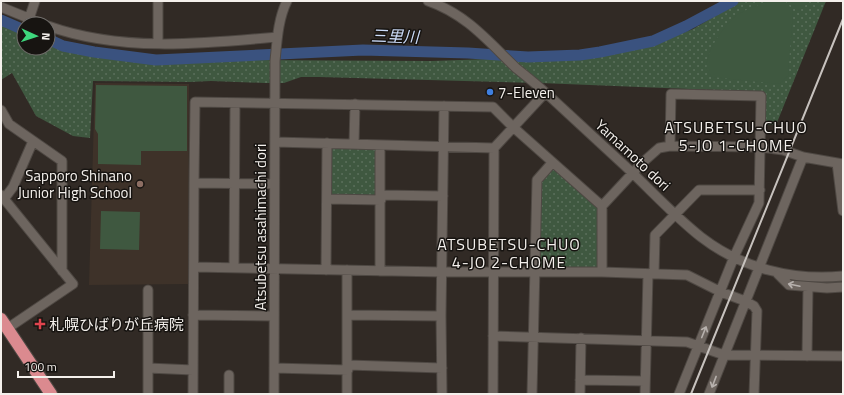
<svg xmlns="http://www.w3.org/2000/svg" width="844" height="395" font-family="'Titillium Web','Noto Sans JP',sans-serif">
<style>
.built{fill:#3e3229}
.park{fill:url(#park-dots)}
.garden{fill:#3f5840}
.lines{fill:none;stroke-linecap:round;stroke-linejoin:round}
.river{stroke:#3a527f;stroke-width:11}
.minor-casing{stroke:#4e4843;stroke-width:11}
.highway-casing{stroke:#4e4843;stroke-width:14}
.minor{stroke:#6d655f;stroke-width:9}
.highway{stroke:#db8a8f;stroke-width:12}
.rail{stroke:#c7c2be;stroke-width:2}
.oneway{stroke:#b7b1ad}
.shop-dot{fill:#3f7fe0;stroke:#171411;stroke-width:1.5}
.education-dot{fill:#8d6e63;stroke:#171411;stroke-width:1.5}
.health-dot{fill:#e0444e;stroke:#171411;stroke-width:1.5}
.labels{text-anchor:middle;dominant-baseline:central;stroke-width:3;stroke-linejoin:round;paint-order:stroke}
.poi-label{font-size:15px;fill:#f4f0ec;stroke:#171411;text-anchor:start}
.street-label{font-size:15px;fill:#f4f0ec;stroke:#171411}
.water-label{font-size:16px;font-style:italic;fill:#cdddfa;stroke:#171411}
.neighbourhood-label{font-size:16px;letter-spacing:1px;fill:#f4f0ec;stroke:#171411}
</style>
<defs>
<pattern id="park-dots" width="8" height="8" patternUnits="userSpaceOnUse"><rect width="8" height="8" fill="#3f5840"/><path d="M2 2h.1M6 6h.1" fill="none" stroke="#5b705c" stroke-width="1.8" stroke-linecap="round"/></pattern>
</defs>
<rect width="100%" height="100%" fill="#312a25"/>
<!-- built -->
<path class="built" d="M 95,83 L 189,84 L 188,284 L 89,285 Z"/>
<!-- park -->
<path class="park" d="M 741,1 L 826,1 L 776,125 L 764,125 L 765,92 L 540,83 L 319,77 L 301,77 L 284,83 L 265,83 L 211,81 L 190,82 L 93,81 L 90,138 L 73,136 L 36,116 L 12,73 L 1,80 L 1,21 L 24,30 L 24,48 L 48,48 L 48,38 L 93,54 L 140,62 L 253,60 L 431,61 L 606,55 L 652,45 L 693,29 Z
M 329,145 L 379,147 L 379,198 L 329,197 Z
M 553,169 L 599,207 L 600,267 L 540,267 L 540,183 Z"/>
<!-- garden -->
<path class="garden" d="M 790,1 L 810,1 L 799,11 Z
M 766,2 L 786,2 L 793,11 L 788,76 L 779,84 L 712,77 C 710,75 708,72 707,69 C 704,53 725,24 737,15 C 746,9 756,6 766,2 Z
M 96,85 L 187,86 L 187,151 L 141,151 L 141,165 L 98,164 L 98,134 L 95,129 Z
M 101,211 L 140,212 L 139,250 L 100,249 Z"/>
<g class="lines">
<!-- river -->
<path class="river" d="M 1,20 L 24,30
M 48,39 L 63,46 L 94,52 L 156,60 L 363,50 L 468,53 L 528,57 L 580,55 L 600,52 L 653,41 L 686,26 L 733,1"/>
<defs>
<path id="minor" d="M 428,1 C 466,14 488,41 516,68 C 526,76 536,84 546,93 C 572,117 598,141 624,165 C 650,189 673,215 701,237 C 741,268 793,281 843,276
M 1,7 L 43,24
M 29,19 L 35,1
M 48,26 C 121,52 201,44 277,37
M 158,43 L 158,1
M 1,110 L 9,124 L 62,161 L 62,271
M 275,142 L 494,148
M 354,144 L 355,104
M 670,146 L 671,94 L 761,96 L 759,203 L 734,257 L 679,394
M 837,163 L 843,211
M 194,183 L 274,184
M 1,195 L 73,284 L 8,328
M 381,195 L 443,196
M 4,199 L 13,187 L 33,141
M 327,199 L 381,200
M 194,267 L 442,272 L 602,272 L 687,275 L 721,292 L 745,301 L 754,306 L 757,311 L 754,394
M 234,268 L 235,103
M 326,270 L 327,143
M 380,271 L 380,145
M 602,272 L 602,206 L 642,163 L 659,148 L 670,146 L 760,147 L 783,150 L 803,157 L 843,164
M 779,273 L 777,273 L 789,285 L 827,288 L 843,287
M 654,274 L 655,235 L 699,190 L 760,190
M 193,315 L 274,316
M 348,315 L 441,316
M 493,336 L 687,342 L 724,355 L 843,356
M 807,356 L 808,287
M 348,365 L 442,368
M 148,368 L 193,370
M 274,368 L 348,370
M 580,380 L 645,381
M 148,394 L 148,290
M 193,394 L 194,183 L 195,102 L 493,107 L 513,127 L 602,206
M 229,394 L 229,375
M 274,394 L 275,61 C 277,41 278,19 287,1
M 347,394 L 347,270
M 442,394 L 441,316 L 444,106
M 493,394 L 494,148 L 545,93
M 532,394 L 537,180 L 552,163
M 580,394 L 581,338
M 645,394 L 648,274
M 709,394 L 803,157"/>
<path id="highway" d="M 1,319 L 51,394"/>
</defs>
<!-- minor casing -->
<use href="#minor" class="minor-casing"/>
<!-- highway casing -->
<use href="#highway" class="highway-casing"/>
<!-- minor -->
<use href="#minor" class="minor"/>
<!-- highway -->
<use href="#highway" class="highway"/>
<!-- rail -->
<path class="rail" d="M 691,394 L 843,19"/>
</g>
<!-- one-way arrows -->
<defs><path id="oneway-shaft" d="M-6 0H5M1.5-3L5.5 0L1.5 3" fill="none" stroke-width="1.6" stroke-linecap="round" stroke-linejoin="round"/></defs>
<g class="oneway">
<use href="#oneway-shaft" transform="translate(794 285) rotate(-168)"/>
<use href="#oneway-shaft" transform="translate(704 332) rotate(-68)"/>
<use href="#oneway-shaft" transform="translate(714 382) rotate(111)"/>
</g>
<!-- markers -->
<circle class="shop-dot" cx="490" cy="92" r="4"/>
<circle class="education-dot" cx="140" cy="184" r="4"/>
<path class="health-dot" d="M38 318h4v4h4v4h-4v4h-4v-4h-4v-4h4z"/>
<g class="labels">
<!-- poi labels -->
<g class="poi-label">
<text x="498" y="92">7-Eleven</text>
<text x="132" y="175" text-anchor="end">Sapporo Shinano<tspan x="132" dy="17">Junior High School</tspan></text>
<text x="49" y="324">札幌ひばりが丘病院</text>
</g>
<!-- street labels -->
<g class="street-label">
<text transform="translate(633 155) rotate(43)">Yamamoto dori</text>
<text transform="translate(260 227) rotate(-90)">Atsubetsu asahimachi dori</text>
</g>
<!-- water labels -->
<g class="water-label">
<text transform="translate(395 36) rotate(2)">三里川</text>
</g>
<!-- neighbourhood labels -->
<g class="neighbourhood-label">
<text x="736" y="127">ATSUBETSU-CHUO<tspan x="736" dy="18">5-JO 1-CHOME</tspan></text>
<text x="509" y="244">ATSUBETSU-CHUO<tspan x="509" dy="18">4-JO 2-CHOME</tspan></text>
</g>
</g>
<!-- border -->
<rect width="844" height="395" fill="none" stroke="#f4f0ec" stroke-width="4"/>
<!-- north arrow -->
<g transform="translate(36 36) rotate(93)"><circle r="19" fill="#171411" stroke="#6f6c69"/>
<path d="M0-3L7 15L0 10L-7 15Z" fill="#3ed77d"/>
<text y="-6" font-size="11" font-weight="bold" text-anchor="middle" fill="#f4f0ec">N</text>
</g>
<!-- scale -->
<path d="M18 371v6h96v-6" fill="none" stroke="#f4f0ec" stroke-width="2"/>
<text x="24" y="371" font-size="12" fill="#f4f0ec" stroke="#171411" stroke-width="3" paint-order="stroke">100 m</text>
</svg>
